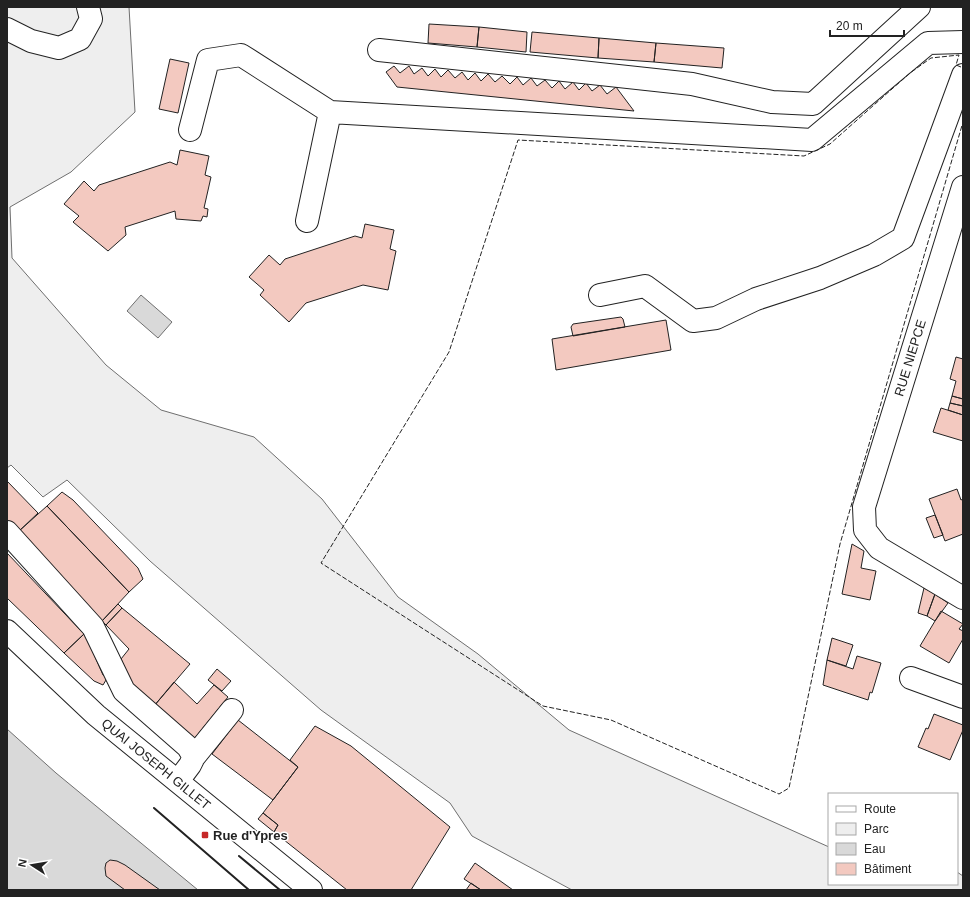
<svg xmlns="http://www.w3.org/2000/svg" width="970" height="897" font-family="Helvetica,sans-serif">
<style>
.green{fill:#eee;stroke:#6f6f6f}
.water{fill:#d9d9d9;stroke:#6f6f6f}
.building{fill:#f3c9c0;stroke:#222}
.lines{fill:none;stroke-linecap:round;stroke-linejoin:round}
.minor-casing{stroke:#222;stroke-width:24}
.major-casing{stroke:#222;stroke-width:24}
.minor{stroke:#fff;stroke-width:22}
.major{stroke:#fff;stroke-width:22}
.fence{stroke:#222;stroke-width:1;stroke-dasharray:5 2;stroke-linecap:butt}
.wall{stroke:#222;stroke-width:2}
.poi-dot{fill:#c62828;stroke:#fff;stroke-width:1.5}
.labels{text-anchor:middle;dominant-baseline:central;stroke-width:3;stroke-linejoin:round;paint-order:stroke}
.street-label{font-size:13px;fill:#222;stroke:#fff}
.poi-label{font-size:13px;font-weight:bold;fill:#222;stroke:#fff;text-anchor:start}
</style>
<rect width="100%" height="100%" fill="#fff"/>
<!-- green -->
<path class="green" d="M 7,7 L 129,7 L 135,112 L 71,172 L 10,207 L 12,258 L 106,365 L 161,410 L 254,437 L 322,499 L 398,597 L 478,654 L 569,730 L 829,847 L 829,884 L 957,884 L 957,872 L 963,876 L 963,890 L 572,890 L 472,836 L 450,803 L 321,710 L 150,561 L 67,480 L 43,497 L 11,465 L 7,468 Z"/>
<!-- water -->
<path class="water" d="M 141,295 L 172,322 L 158,338 L 127,311 Z
M 7,729 L 56,773 L 198,890 L 7,890 Z"/>
<!-- building -->
<path class="building" d="M 429,24 L 479,27 L 477,47 L 428,43 Z
M 479,27 L 527,32 L 526,52 L 477,47 Z
M 532,32 L 599,38 L 598,58 L 530,52 Z
M 599,38 L 656,43 L 654,62 L 598,58 Z
M 656,43 L 724,48 L 722,68 L 654,62 Z
M 170,59 L 189,63 L 178,113 L 159,109 Z
M 394,66 L 400,73 L 409,66 L 414,74 L 422,68 L 428,76 L 435,69 L 441,77 L 448,70 L 455,78 L 462,72 L 468,80 L 475,73 L 481,81 L 488,74 L 495,82 L 502,76 L 510,84 L 517,77 L 523,85 L 531,78 L 537,86 L 545,80 L 552,88 L 559,81 L 565,89 L 573,82 L 579,90 L 586,83 L 592,91 L 600,85 L 607,94 L 616,87 L 634,111 L 397,87 L 386,72 Z
M 180,150 L 209,156 L 205,175 L 211,177 L 204,208 L 208,209 L 207,217 L 203,216 L 201,221 L 176,219 L 175,211 L 125,227 L 126,235 L 108,251 L 73,222 L 79,216 L 64,204 L 84,181 L 94,191 L 99,185 L 170,162 L 177,165 Z
M 365,224 L 394,230 L 390,249 L 396,251 L 388,290 L 363,285 L 306,303 L 289,322 L 260,295 L 264,290 L 249,277 L 269,255 L 280,265 L 285,259 L 355,236 L 362,238 Z
M 621,317 L 623,319 L 625,327 L 573,336 L 571,327 L 573,324 Z
M 666,320 L 671,350 L 556,370 L 552,339 Z
M 956,357 L 963,359 L 963,399 L 952,396 L 956,381 L 950,379 Z
M 952,396 L 963,399 L 963,406 L 950,403 Z
M 950,403 L 963,406 L 963,415 L 948,410 Z
M 941,408 L 963,415 L 963,441 L 933,432 Z
M 7,481 L 38,513 L 18,532 L 7,521 Z
M 957,489 L 961,500 L 963,499 L 963,534 L 945,541 L 929,499 Z
M 62,492 L 73,500 L 138,568 L 143,579 L 129,592 L 47,506 Z
M 47,506 L 129,592 L 102,621 L 18,532 Z
M 935,515 L 943,535 L 934,538 L 926,518 Z
M 852,544 L 864,551 L 861,568 L 876,571 L 870,600 L 842,594 Z
M 7,553 L 84,634 L 64,653 L 7,598 Z
M 924,588 L 935,594 L 927,616 L 918,613 Z
M 935,594 L 948,603 L 935,621 L 927,616 Z
M 118,604 L 122,608 L 106,625 L 102,621 Z
M 122,608 L 190,664 L 154,706 L 134,689 L 121,659 L 129,649 L 106,625 Z
M 941,611 L 963,624 L 959,629 L 963,631 L 963,639 L 949,663 L 920,646 Z
M 84,634 L 86,636 L 103,675 L 106,677 L 106,680 L 103,685 L 94,681 L 64,653 Z
M 832,638 L 853,645 L 846,666 L 827,660 Z
M 857,656 L 881,663 L 872,693 L 870,692 L 868,700 L 823,685 L 827,660 L 853,669 Z
M 217,669 L 231,681 L 222,691 L 208,680 Z
M 174,682 L 197,704 L 214,685 L 228,697 L 194,739 L 154,706 Z
M 934,714 L 963,725 L 963,730 L 950,760 L 918,747 L 926,728 L 928,729 Z
M 238,720 L 298,767 L 273,800 L 212,754 Z
M 315,726 L 351,746 L 450,827 L 411,890 L 347,890 L 274,832 L 278,825 L 263,813 L 298,767 L 290,760 Z
M 263,813 L 278,825 L 274,832 L 258,819 Z
M 110,860 L 117,861 L 125,865 L 160,890 L 125,890 L 106,876 L 105,868 L 106,863 Z
M 475,863 L 513,890 L 481,890 L 464,879 Z
M 471,883 L 481,890 L 466,890 Z"/>
<g class="lines">
<defs>
<path id="minor" d="M 7,29 L 31,41 L 59,48 L 80,39 L 91,19 L 88,7
M 379,50 L 692,84 L 772,102 L 813,104 L 919,7
M 190,130 L 208,60 L 241,55 L 330,112 L 812,140 L 928,43 L 963,42
M 963,187 L 864,507 L 865,530 L 879,548 L 963,598
M 307,221 L 330,112
M 600,295 L 645,286 L 693,321 L 716,318 L 756,299 L 820,278 L 874,255 L 903,238 L 963,75
M 7,532 L 93,627 L 124,691 L 188,747 L 194,757
M 911,678 L 963,697
M 178,781 L 190,765 L 194,757 L 232,710"/>
<path id="major" d="M 7,631 L 96,715 L 311,890"/>
</defs>
<!-- minor casing -->
<use href="#minor" class="minor-casing"/>
<!-- major casing -->
<use href="#major" class="major-casing"/>
<!-- minor -->
<use href="#minor" class="minor"/>
<!-- major -->
<use href="#major" class="major"/>
<!-- fence -->
<path class="fence" d="M 961,67 L 956,65 L 959,55 L 931,58 L 910,73 L 830,144 L 804,156 L 518,140 L 449,352 L 321,563 L 543,706 L 611,720 L 779,794 L 789,788 L 840,544 L 963,122"/>
<!-- wall -->
<path class="wall" d="M 154,808 L 249,890
M 239,856 L 280,890"/>
</g>
<!-- markers -->
<rect class="poi-dot" x="201" y="831" width="8" height="8" rx="2"/>
<g class="labels">
<!-- street labels -->
<g class="street-label">
<text transform="translate(910 358) rotate(-73)">RUE NIEPCE</text>
<text transform="translate(156 764) rotate(39)">QUAI JOSEPH GILLET</text>
</g>
<!-- poi labels -->
<g class="poi-label">
<text x="213" y="835">Rue d'Ypres</text>
</g>
</g>
<!-- border -->
<rect width="970" height="897" fill="none" stroke="#222222" stroke-width="16"/>
<!-- legend -->
<rect x="828" y="793" width="130" height="92" fill="#ffffff" stroke="#a7a7a7"/>
<rect x="836" y="806" width="20" height="6" fill="#ffffff" stroke="#a7a7a7"/>
<text x="864" y="813" font-size="12" fill="#222222">Route</text>
<rect x="836" y="823" width="20" height="12" fill="#eeeeee" stroke="#a7a7a7"/>
<text x="864" y="833" font-size="12" fill="#222222">Parc</text>
<rect x="836" y="843" width="20" height="12" fill="#d9d9d9" stroke="#a7a7a7"/>
<text x="864" y="853" font-size="12" fill="#222222">Eau</text>
<rect x="836" y="863" width="20" height="12" fill="#f3c9c0" stroke="#a7a7a7"/>
<text x="864" y="873" font-size="12" fill="#222222">Bâtiment</text>
<!-- north arrow -->
<g transform="translate(32 865) rotate(282)" stroke="#ffffff" stroke-width="3" paint-order="stroke">
<path d="M0-3L7 15L0 10L-7 15Z" fill="#222222"/>
<text y="-6" font-size="11" font-weight="bold" text-anchor="middle" fill="#222222">N</text>
</g>
<!-- scale -->
<path d="M830 30v6h74v-6" fill="none" stroke="#222222" stroke-width="2"/>
<text x="836" y="30" font-size="12" fill="#222222" stroke="#ffffff" stroke-width="3" paint-order="stroke">20 m</text>
</svg>
